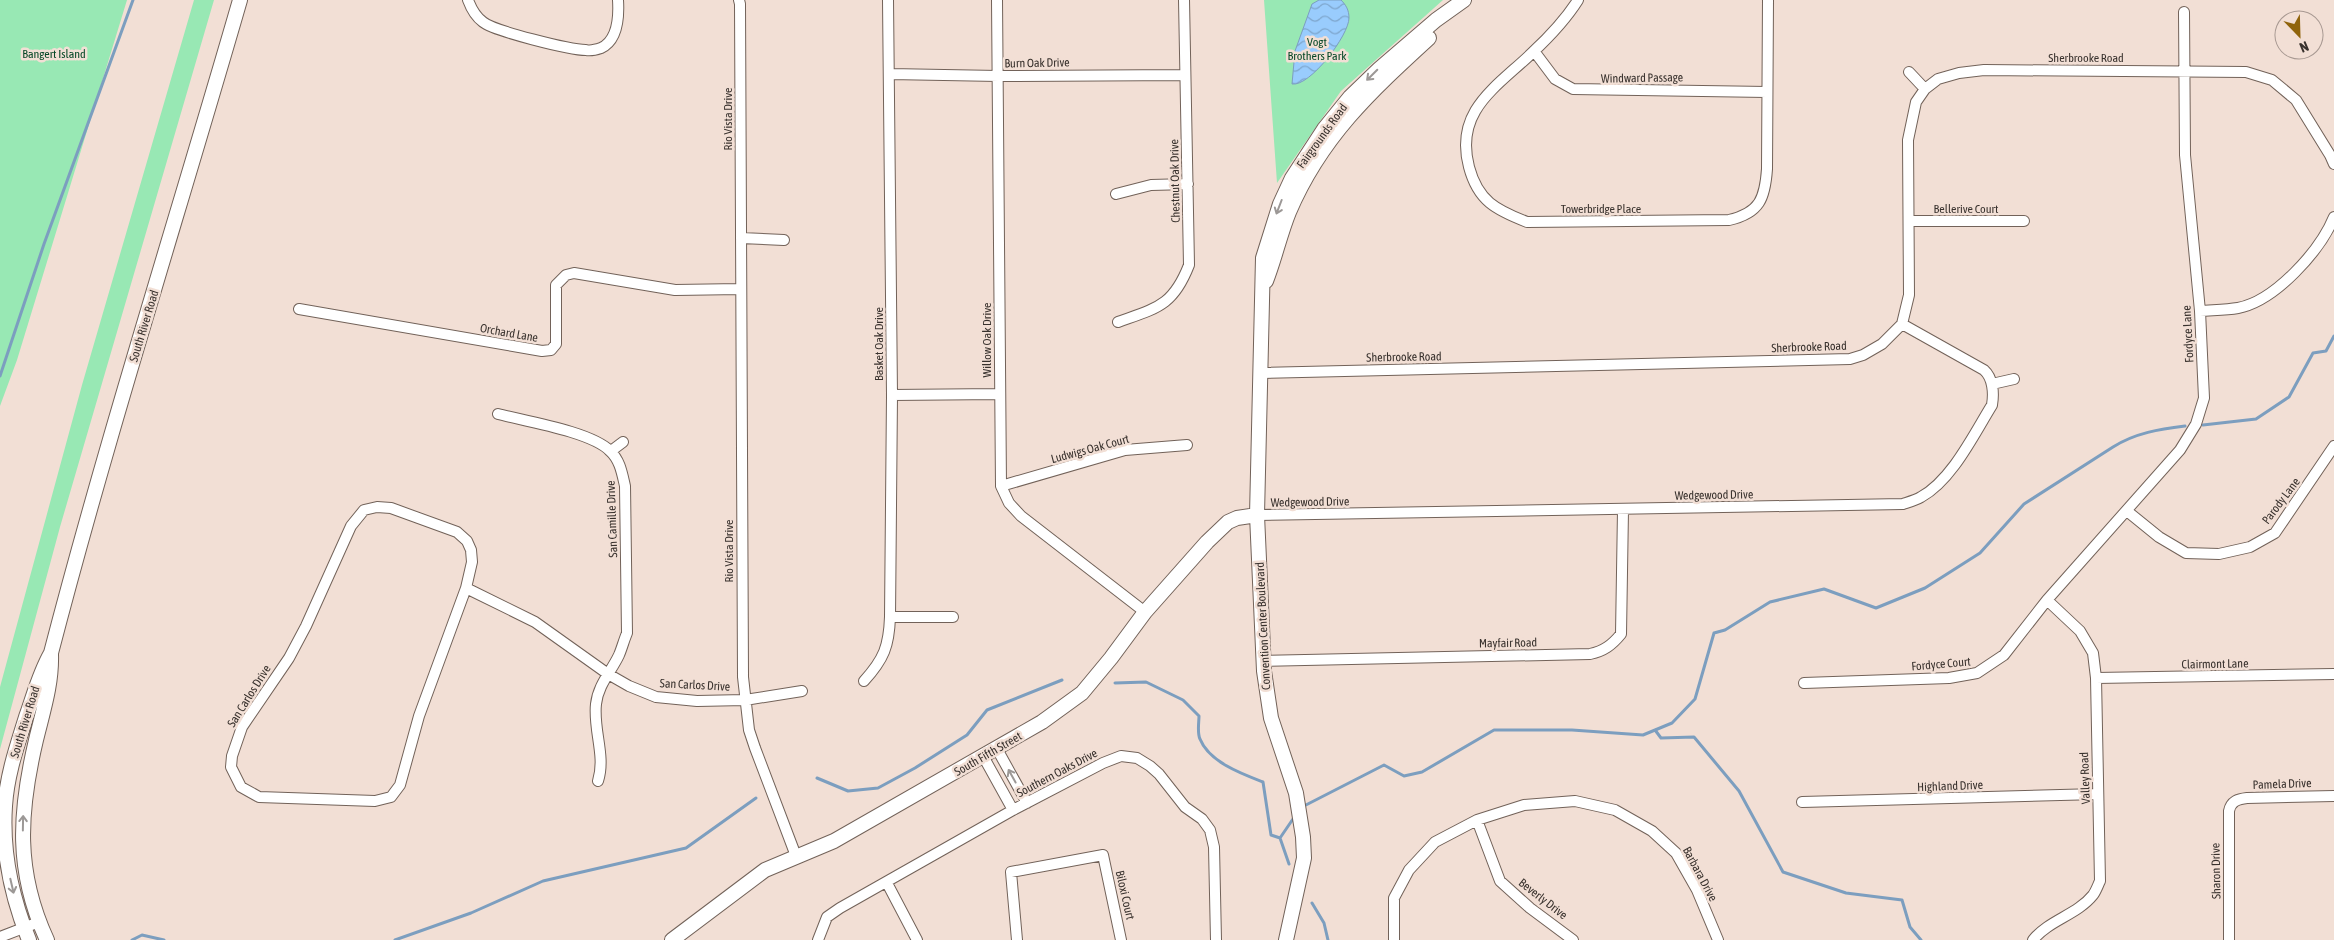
<svg xmlns="http://www.w3.org/2000/svg" width="2334" height="940" font-family="'Asap Condensed',sans-serif">
<style>
.park{fill:#98e8b4}
.water{fill:url(#water-waves);stroke:#7c9ebf}
.lines{fill:none;stroke-linecap:round;stroke-linejoin:round}
.stream{stroke:#7c9ebf;stroke-width:3}
.street-casing{stroke:#726259;stroke-width:12}
.secondary-casing{stroke:#726259;stroke-width:16}
.street{stroke:#fff;stroke-width:10}
.secondary{stroke:#fff;stroke-width:14}
.oneway{stroke:#9c9896}
.labels{text-anchor:middle;dominant-baseline:central;stroke-width:5;stroke-linejoin:round;paint-order:stroke}
.park-label{font-size:12px;fill:#064827;stroke:#f2dfd5}
.street-label{font-size:12px;fill:#38312d;stroke:#f2dfd5}
</style>
<defs>
<pattern id="water-waves" width="16" height="10" patternUnits="userSpaceOnUse" patternTransform="scale(1.25)"><rect width="16" height="10" fill="#99ccfd"/><path d="M0 5q4-4 8 0t8 0" fill="none" stroke="#7ea6cd"/></pattern>
</defs>
<rect width="100%" height="100%" fill="#f2dfd5"/>
<!-- park -->
<path class="park" d="M 0,0 L 127,0 L 17,360 L 0,406 Z
M 194,0 L 214,0 L 60,527 L 0,749 L 0,687 L 82,385 Z
M 1264,0 L 1443,0 L 1341,91 L 1277,183 Z"/>
<!-- water -->
<path class="water" d="M 1319,0 L 1341,0 C 1346,5 1349,10 1349,18 C 1349,35 1310,87 1292,84 L 1295,51 L 1312,4 Z"/>
<g class="lines">
<!-- stream -->
<path class="stream" d="M 0,376 L 44,244 L 133,0
M 2203,425 L 2256,419 L 2289,397 L 2313,353 L 2326,351 L 2334,336
M 1115,683 L 1146,682 L 1183,700 L 1199,716 C 1199,722 1197,733 1200,739 C 1209,762 1242,774 1263,782 L 1271,835 L 1280,838 L 1295,816
M 1655,730 L 1661,738 L 1694,737 L 1739,791 L 1783,872 L 1846,893 L 1902,900 L 1910,927 L 1921,940
M 817,778 L 848,791 L 878,788 L 915,768 L 967,735 L 987,710 L 1062,680
M 1302,807 L 1384,765 L 1404,776 L 1422,772 L 1494,730 L 1572,730 L 1643,735 L 1672,723 L 1695,699 L 1714,633 L 1725,630 L 1770,602 L 1824,589 L 1876,608 L 1925,588 L 1980,553 L 2024,504 L 2113,447 C 2135,433 2160,429 2185,426
M 1280,838 L 1289,864
M 1312,903 L 1324,923 L 1328,940
M 132,940 L 142,935 L 164,940
M 395,940 L 471,913 L 543,881 L 686,848 L 756,798"/>
<defs>
<path id="street" d="M 468,0 C 471,8 476,17 483,22 C 494,31 570,50 586,50 C 590,51 598,49 601,48 C 618,40 619,16 618,0
M 739,0 L 740,4 L 743,677 L 749,730 L 755,748 L 796,856
M 997,0 L 1001,486 L 1009,503 L 1021,516 L 1145,612
M 1578,0 C 1566,19 1549,37 1533,52 C 1497,87 1454,110 1469,167 C 1478,201 1496,210 1527,222 L 1729,220 C 1760,213 1765,198 1767,169 L 1768,0
M 1534,51 L 1555,79 L 1573,89 L 1767,92
M 1909,72 L 1925,89
M 890,74 L 998,76 L 1185,75
M 1116,194 L 1151,185 L 1188,184
M 1909,221 L 2024,221
M 741,238 L 784,240
M 299,309 L 542,351 L 551,350 L 556,344 L 556,285 L 566,275 L 574,273 L 675,290 L 740,289
M 2200,311 C 2212,310 2226,310 2238,308 C 2275,301 2320,251 2334,217
M 1118,322 C 1157,308 1173,306 1189,265 L 1184,0
M 1261,373 L 1850,359 L 1863,355 L 1882,344 L 1902,324 L 1909,295 L 1908,140 L 1916,102 L 1925,89 L 1938,79 L 1959,73 L 1984,70 L 2246,72 L 2272,80 L 2296,100 L 2330,155 L 2334,164
M 1992,384 L 2014,379
M 892,395 L 999,394
M 498,414 C 525,421 592,432 610,451 C 620,460 622,473 625,486 L 627,633 C 624,640 622,648 619,655 C 611,672 598,685 596,704 C 593,730 606,756 598,781
M 611,451 L 623,442
M 1001,486 L 1125,450 L 1187,445
M 377,507 L 391,508 L 457,532 L 467,541 L 471,550 L 472,562 L 466,588 L 419,716 L 400,785 L 391,797 L 375,801 L 259,797 L 241,787 L 231,767 L 232,756 L 242,727 L 289,658 L 306,626 L 351,526 L 364,510 Z
M 2127,511 L 2159,537 L 2186,553 L 2219,554 L 2250,547 L 2275,533 L 2334,446
M 1257,515 L 1903,504 C 1909,502 1916,500 1921,497 C 1952,480 1974,434 1992,405 C 1994,393 1993,378 1984,370 L 1902,324
M 466,588 L 535,622 L 608,674 L 629,686 L 656,697 L 697,701 L 745,700 L 802,691
M 890,617 L 953,617
M 1263,661 L 1590,654 C 1604,651 1612,645 1621,634 L 1623,510
M 2096,678 L 2334,674
M 864,681 C 884,659 889,646 890,617 L 892,395 L 888,0
M 1804,683 L 1949,678 L 1977,673 L 2004,655 L 2047,600 L 2180,450 L 2196,424 L 2204,398 L 2200,311 L 2185,155 L 2184,12
M 997,749 L 1027,803
M 983,756 L 1013,810
M 1802,802 L 2098,794
M 1477,820 L 1500,881 L 1530,908 L 1573,940
M 887,883 L 917,940
M 0,937 L 39,922
M 818,940 L 827,917 L 840,908 L 1013,810 L 1103,763 L 1121,756 L 1137,758 L 1150,766 L 1159,774 L 1185,807 L 1202,819 L 1210,830 L 1214,847 L 1216,940
M 1017,940 L 1011,872 L 1103,855 L 1121,940
M 1394,940 L 1394,898 L 1409,870 L 1435,842 L 1477,820 L 1524,805 L 1575,801 L 1615,810 L 1652,831 L 1676,853 L 1697,890 L 1718,940
M 2033,940 C 2049,920 2077,915 2093,895 C 2096,891 2098,885 2100,881 L 2096,678 L 2093,653 L 2080,631 L 2047,600
M 2229,940 L 2229,811 C 2231,801 2238,799 2247,798 L 2334,796"/>
<path id="secondary" d="M 1266,281 C 1275,258 1280,234 1289,212 C 1321,137 1370,92 1429,38
M 29,940 C 12,898 2,851 5,806 C 7,775 17,746 26,717 C 34,695 39,674 51,653 C 108,434 177,218 240,0
M 47,940 C 15,871 19,812 36,740 C 43,711 52,684 51,654
M 672,940 L 765,870 L 834,841 L 1042,722 L 1082,693 L 1111,658 L 1145,612 L 1207,542 L 1228,522 L 1237,518 L 1257,515
M 1286,940 L 1304,858 L 1303,837 L 1296,793 L 1271,718 L 1264,671 L 1257,515 L 1263,258 L 1280,204 L 1292,178 L 1324,129 L 1350,97 L 1379,69 L 1436,20 L 1464,0"/>
</defs>
<!-- street casing -->
<use href="#street" class="street-casing"/>
<!-- secondary casing -->
<use href="#secondary" class="secondary-casing"/>
<!-- street -->
<use href="#street" class="street"/>
<!-- secondary -->
<use href="#secondary" class="secondary"/>
</g>
<!-- one-way arrows -->
<defs><path id="oneway-shaft" d="M-6 0H5M1.5-3L5.5 0L1.5 3" fill="none" stroke-width="1.6" stroke-linecap="round" stroke-linejoin="round" transform="scale(1.25)"/></defs>
<g class="oneway">
<use href="#oneway-shaft" transform="translate(1372 75) rotate(135)"/>
<use href="#oneway-shaft" transform="translate(1279 207) rotate(111)"/>
<use href="#oneway-shaft" transform="translate(1012 776) rotate(-119)"/>
<use href="#oneway-shaft" transform="translate(23 823) rotate(-89)"/>
<use href="#oneway-shaft" transform="translate(12 886) rotate(77)"/>
</g>
<g class="labels">
<!-- park labels -->
<g class="park-label">
<text x="1317" y="42">Vogt<tspan x="1317" dy="14">Brothers Park</tspan></text>
<text x="54" y="54">Bangert Island</text>
</g>
<!-- street labels -->
<g class="street-label">
<text x="2086" y="58">Sherbrooke Road</text>
<text transform="translate(1037 63) rotate(-1)">Burn Oak Drive</text>
<text transform="translate(1642 78) rotate(-1)">Windward Passage</text>
<text transform="translate(728 119) rotate(-90)">Rio Vista Drive</text>
<text transform="translate(1322 136) rotate(-54)">Fairgrounds Road</text>
<text transform="translate(1175 181) rotate(-91)">Chestnut Oak Drive</text>
<text x="1601" y="209">Towerbridge Place</text>
<text x="1966" y="209">Bellerive Court</text>
<text transform="translate(144 326) rotate(-73)">South River Road</text>
<text transform="translate(509 333) rotate(10)">Orchard Lane</text>
<text transform="translate(2188 334) rotate(-93)">Fordyce Lane</text>
<text transform="translate(987 340) rotate(-90)">Willow Oak Drive</text>
<text transform="translate(879 344) rotate(-90)">Basket Oak Drive</text>
<text transform="translate(1809 347) rotate(-2)">Sherbrooke Road</text>
<text transform="translate(1404 357) rotate(-1)">Sherbrooke Road</text>
<text transform="translate(1090 449) rotate(-15)">Ludwigs Oak Court</text>
<text transform="translate(1714 495) rotate(-1)">Wedgewood Drive</text>
<text transform="translate(2281 501) rotate(-53)">Parody Lane</text>
<text transform="translate(1310 502) rotate(-1)">Wedgewood Drive</text>
<text transform="translate(612 519) rotate(-92)">San Camille Drive</text>
<text transform="translate(729 551) rotate(-90)">Rio Vista Drive</text>
<text transform="translate(1263 626) rotate(-93)">Convention Center Boulevard</text>
<text transform="translate(1508 643) rotate(-1)">Mayfair Road</text>
<text transform="translate(1941 664) rotate(-5)">Fordyce Court</text>
<text transform="translate(2215 664) rotate(-1)">Clairmont Lane</text>
<text transform="translate(695 685) rotate(3)">San Carlos Drive</text>
<text transform="translate(249 696) rotate(-58)">San Carlos Drive</text>
<text transform="translate(25 722) rotate(-73)">South River Road</text>
<text transform="translate(988 754) rotate(-30)">South Fifth Street</text>
<text transform="translate(1057 773) rotate(-28)">Southern Oaks Drive</text>
<text transform="translate(2085 778) rotate(-92)">Valley Road</text>
<text transform="translate(2282 784) rotate(-2)">Pamela Drive</text>
<text transform="translate(1950 786) rotate(-2)">Highland Drive</text>
<text transform="translate(2216 871) rotate(-91)">Sharon Drive</text>
<text transform="translate(1700 874) rotate(62)">Barbara Drive</text>
<text transform="translate(1125 895) rotate(77)">Biloxi Court</text>
<text transform="translate(1543 899) rotate(38)">Beverly Drive</text>
</g>
</g>
<!-- north arrow -->
<g transform="translate(2299 35) rotate(157)"><circle r="24" fill="#f2dfd5" stroke="#a89992"/>
<path d="M0-4L9 19L0 12L-9 19Z" fill="#90640c"/>
<text y="-8" font-size="14" font-weight="bold" text-anchor="middle" fill="#38312d">N</text>
</g>
</svg>
